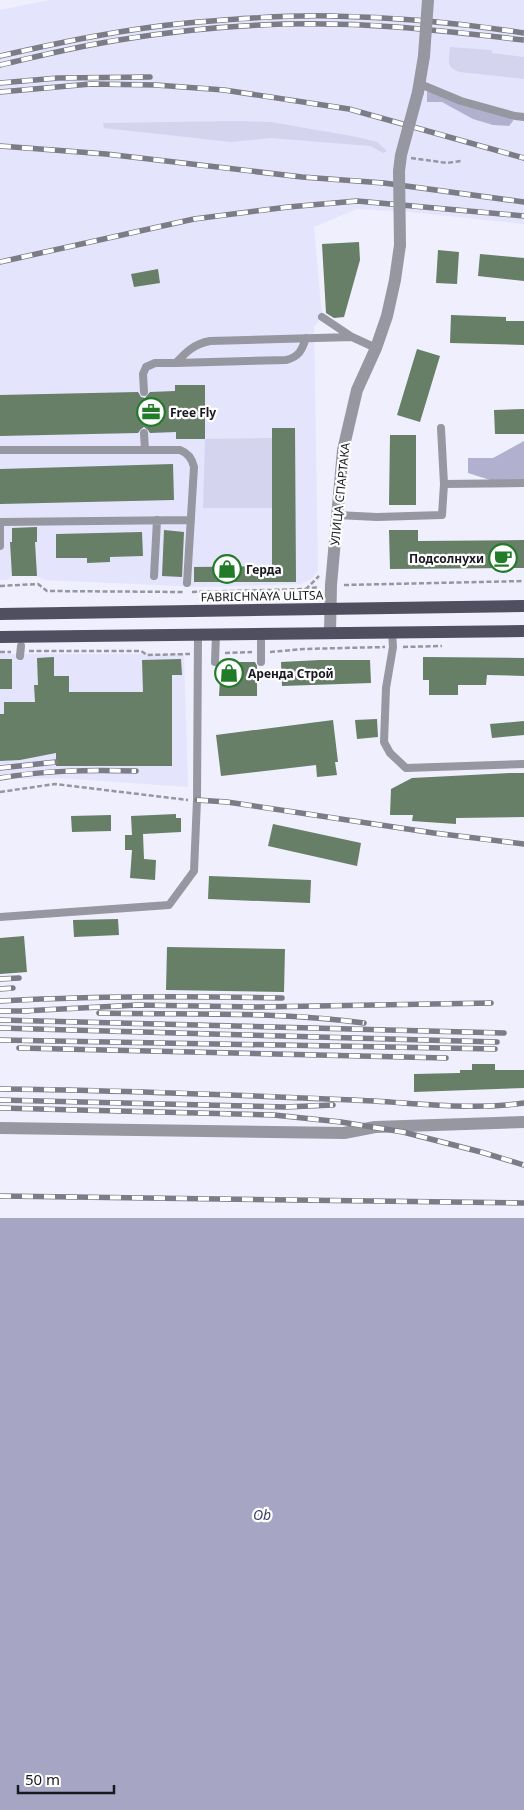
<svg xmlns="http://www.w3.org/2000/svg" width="524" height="1810" font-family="'Noto Sans',sans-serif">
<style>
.built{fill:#e4e4fc}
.green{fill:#d4d4ef}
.forest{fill:#b1b1cf}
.water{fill:#a6a6c4}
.building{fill:#677e67}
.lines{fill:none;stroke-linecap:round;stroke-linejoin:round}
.path{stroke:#9696a2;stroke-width:2.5;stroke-dasharray:5 2.5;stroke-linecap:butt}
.service{stroke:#9797a1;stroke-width:8}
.minor{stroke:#9797a1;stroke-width:12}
.primary{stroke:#4f4f5f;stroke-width:12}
.rail-casing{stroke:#7c7c87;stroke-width:5.5}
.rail{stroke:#fff;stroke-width:4;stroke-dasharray:11;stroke-linecap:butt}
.minor-bridge{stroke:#9797a1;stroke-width:12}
.labels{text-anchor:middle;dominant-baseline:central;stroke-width:4.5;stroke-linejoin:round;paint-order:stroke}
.poi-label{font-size:12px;font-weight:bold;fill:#181820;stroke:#fff;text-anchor:start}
.street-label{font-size:12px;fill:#181820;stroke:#fff}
.water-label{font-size:14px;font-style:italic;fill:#413e6a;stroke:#fff}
</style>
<rect width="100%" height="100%" fill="#efeffd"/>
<!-- built -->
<path class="built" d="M 49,0 L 524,0 L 524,224 L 410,212 L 357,209 L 314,227 L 322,317 L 314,327 L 318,571 L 311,579 L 301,584 L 202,587 L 45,580 L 36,576 L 12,576 L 7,580 L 0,580 L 0,10 Z
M 0,654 L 184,654 L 188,787 L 59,778 L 0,779 Z"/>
<!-- green -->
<path class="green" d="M 450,47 L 492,50 L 492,53 L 524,57 L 524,79 L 460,72 C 445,67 449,61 450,47 Z
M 238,121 L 271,122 L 357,137 L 377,142 L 387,151 L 383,153 L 370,146 L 270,138 L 231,142 L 104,128 L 103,123 Z
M 272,438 L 272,508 L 203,508 L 205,439 Z"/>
<!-- forest -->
<path class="forest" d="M 430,89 L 513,117 L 513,121 L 509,126 L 493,125 L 473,119 L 442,102 L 427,102 L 427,92 Z
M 524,441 L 524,487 L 512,487 L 468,473 L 468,458 L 493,458 Z"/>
<!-- water -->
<path class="water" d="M 0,1218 L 524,1218 L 524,1810 L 0,1810 Z"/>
<!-- building -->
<path class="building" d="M 359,242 L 360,260 L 344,317 L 334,318 L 326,313 L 322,244 Z
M 438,250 L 459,252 L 457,284 L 436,283 Z
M 480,254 L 524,258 L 524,281 L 478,276 Z
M 158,269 L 160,283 L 134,287 L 131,274 Z
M 451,315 L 506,317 L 506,321 L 524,321 L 524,345 L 450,343 Z
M 417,349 L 440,356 L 420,422 L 397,415 Z
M 175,385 L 205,385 L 205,439 L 176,439 L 176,432 L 150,433 L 148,430 L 144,427 L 141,429 L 138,433 L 0,436 L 0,395 L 138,392 L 141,397 L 145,398 L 150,392 L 175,391 Z
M 524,409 L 524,434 L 495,434 L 494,410 Z
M 272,428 L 295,428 L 296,582 L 194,582 L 194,567 L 272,566 Z
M 390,435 L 416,435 L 416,505 L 389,505 Z
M 173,464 L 174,500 L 0,504 L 0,469 Z
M 37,527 L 37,542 L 35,542 L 37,576 L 12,576 L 10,542 L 12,542 L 12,528 Z
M 164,530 L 184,532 L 182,577 L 162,576 Z
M 389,530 L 418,530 L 418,541 L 524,540 L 524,568 L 390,569 Z
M 142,532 L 143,556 L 110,557 L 110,562 L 87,563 L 87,558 L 56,558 L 56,534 Z
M 54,657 L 54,676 L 69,676 L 69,692 L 143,692 L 142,660 L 181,659 L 182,675 L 172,675 L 172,766 L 56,766 L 56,753 L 20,760 L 0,761 L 0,714 L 4,714 L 4,702 L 35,702 L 34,685 L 38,685 L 37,658 Z
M 423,657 L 524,658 L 524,676 L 487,675 L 486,685 L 458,685 L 458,695 L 429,695 L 429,680 L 423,680 Z
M 0,659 L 12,659 L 12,689 L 0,689 Z
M 320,660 L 370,660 L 371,683 L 282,686 L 281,662 Z
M 221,662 L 255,662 L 257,666 L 257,696 L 219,696 Z
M 377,719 L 378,737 L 357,739 L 355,720 Z
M 333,720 L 338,762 L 335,762 L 337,775 L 317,777 L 316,765 L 221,776 L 216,735 Z
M 524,721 L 524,735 L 492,738 L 490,724 Z
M 510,773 L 524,773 L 524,817 L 456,818 L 456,824 L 412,821 L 413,815 L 390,815 L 391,789 L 412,778 Z
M 176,814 L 176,818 L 181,818 L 181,832 L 143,834 L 144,859 L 156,860 L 155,880 L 130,878 L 132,850 L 125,850 L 125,835 L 132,835 L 131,816 Z
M 111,815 L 111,831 L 72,832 L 71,816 Z
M 273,824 L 361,843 L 357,866 L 268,846 Z
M 209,876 L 311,880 L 310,903 L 208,899 Z
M 118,919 L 119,935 L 74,937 L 73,920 Z
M 24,936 L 27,972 L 0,974 L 0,938 Z
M 167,947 L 285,949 L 284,992 L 166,990 Z
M 472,1064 L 495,1064 L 495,1070 L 524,1070 L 524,1088 L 414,1092 L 414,1074 L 460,1073 L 460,1070 L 472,1070 Z"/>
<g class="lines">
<!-- path -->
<path class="path" d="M 411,158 L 447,163 L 461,161
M 344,585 L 524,581
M 0,586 L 38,584 L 47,591 L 184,592
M 192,592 L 306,589 L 318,587
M 306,597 L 306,589 L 319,576
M 403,647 L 442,646
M 29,651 L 141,651 L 147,655 L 190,654
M 0,652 L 11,652
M 270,652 L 304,649 L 385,647
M 225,653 L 252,652
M 0,792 L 55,784 L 188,800"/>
<!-- service -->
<path class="service" d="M 420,84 L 461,101 L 515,116 L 524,117
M 322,317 L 352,337 L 376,348
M 176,363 L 286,360 C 299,357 302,350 306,338
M 144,392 L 143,374 L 146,367 L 155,363 L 176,363 C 186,352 194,344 210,341 L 352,337
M 441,428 L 444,484
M 144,433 L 145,450
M 0,450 L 180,450 C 188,453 192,458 194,467 L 187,583
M 336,515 L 377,517 L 442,515 L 444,484 L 524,483
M 0,522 L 191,520
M 0,546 L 0,522
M 154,576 L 157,520
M 392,632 L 393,647 L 386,688 L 384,742 L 390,753 L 406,768 L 524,764
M 261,633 L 261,662
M 20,656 L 21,646
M 215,662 L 216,634
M 0,917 L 169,905 L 194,871 L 197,800 L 198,634"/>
<!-- minor -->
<path class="minor" d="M 418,92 L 424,56
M 330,632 L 331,585 L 343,450 L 357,390 L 376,348 L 387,316 L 395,280 L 400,245
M 0,1128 L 344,1133 L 375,1127 L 524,1122"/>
<!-- primary -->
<path class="primary" d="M 0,614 L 524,606
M 0,637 L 524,631"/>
<defs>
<path id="rail" d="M 0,56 C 62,42 124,29 187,23 C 235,19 283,15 331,16 C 395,17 460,23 524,33
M 0,65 C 39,56 79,46 119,40 C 209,25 304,20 396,27 C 438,30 481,35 524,40
M 0,83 L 58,78 L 150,77
M 0,92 L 91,84 L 156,85 L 224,90 L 349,109 L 524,158
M 0,146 L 106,154 L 302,177 L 384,183 L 524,202
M 0,262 L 194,219 L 288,207 L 357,201 L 524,216
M 0,768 L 56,762
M 0,778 C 45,770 91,770 136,771
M 197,800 L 227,802 L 434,833 L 524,844
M 0,979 L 19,978
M 0,989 L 13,988
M 0,1001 C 94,996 188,996 282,998
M 0,1011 L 29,1011
M 23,1011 L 138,1005 L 259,1007 L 491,1003
M 99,1013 C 187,1015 277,1011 364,1023
M 0,1020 L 504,1033
M 0,1028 L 497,1042
M 0,1040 L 495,1049
M 19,1048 L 446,1058
M 0,1089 C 118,1090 236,1095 353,1100 C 410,1102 468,1111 524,1103
M 0,1100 L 286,1107 L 333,1105
M 0,1108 L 274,1115 L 341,1122 L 403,1132 L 481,1152 L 524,1165
M 0,1196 L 524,1203"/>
</defs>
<!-- rail casing -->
<use href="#rail" class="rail-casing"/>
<!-- rail -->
<use href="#rail" class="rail"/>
<!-- minor-bridge -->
<path class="minor-bridge" d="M 424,56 L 428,0
M 400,245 L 399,171 L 401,155 L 418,92"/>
</g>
<!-- icons -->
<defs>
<symbol id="office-ring" viewBox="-11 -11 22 22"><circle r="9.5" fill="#fff" stroke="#217b29" stroke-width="1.5"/><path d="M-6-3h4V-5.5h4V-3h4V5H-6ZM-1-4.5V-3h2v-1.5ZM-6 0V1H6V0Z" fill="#217b29"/></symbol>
<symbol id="cafe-ring" viewBox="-11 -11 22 22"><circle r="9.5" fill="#fff" stroke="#217b29" stroke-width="1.5"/><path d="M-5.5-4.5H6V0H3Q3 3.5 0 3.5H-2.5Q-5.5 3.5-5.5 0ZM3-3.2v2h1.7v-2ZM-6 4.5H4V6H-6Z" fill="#217b29"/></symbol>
<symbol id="shop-ring" viewBox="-11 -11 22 22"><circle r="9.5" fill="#fff" stroke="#217b29" stroke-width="1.5"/><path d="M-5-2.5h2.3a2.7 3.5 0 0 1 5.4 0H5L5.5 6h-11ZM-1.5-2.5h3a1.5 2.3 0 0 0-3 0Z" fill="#217b29"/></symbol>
</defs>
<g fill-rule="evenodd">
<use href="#office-ring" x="135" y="396" width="32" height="32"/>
<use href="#cafe-ring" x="487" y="542" width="32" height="32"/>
<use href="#shop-ring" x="211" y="553" width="32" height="32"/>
<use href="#shop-ring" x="213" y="657" width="32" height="32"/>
</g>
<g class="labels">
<!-- poi labels -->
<g class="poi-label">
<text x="170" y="412">Free Fly</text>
<text x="484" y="558" text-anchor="end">Подсолнухи</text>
<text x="246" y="569">Герда</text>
<text x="248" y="673">Аренда Строй</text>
</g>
<!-- street labels -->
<g class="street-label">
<text transform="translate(340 494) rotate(-84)">УЛИЦА СПАРТАКА</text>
<text transform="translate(262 596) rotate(-1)">FABRICHNAYA ULITSA</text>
</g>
<!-- water labels -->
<g class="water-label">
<text x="262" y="1514">Ob</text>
</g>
</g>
<!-- scale -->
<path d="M18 1785v8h96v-8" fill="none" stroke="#181820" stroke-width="2.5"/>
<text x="25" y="1785" font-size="15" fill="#181820" stroke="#ffffff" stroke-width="4" paint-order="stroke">50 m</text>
</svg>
